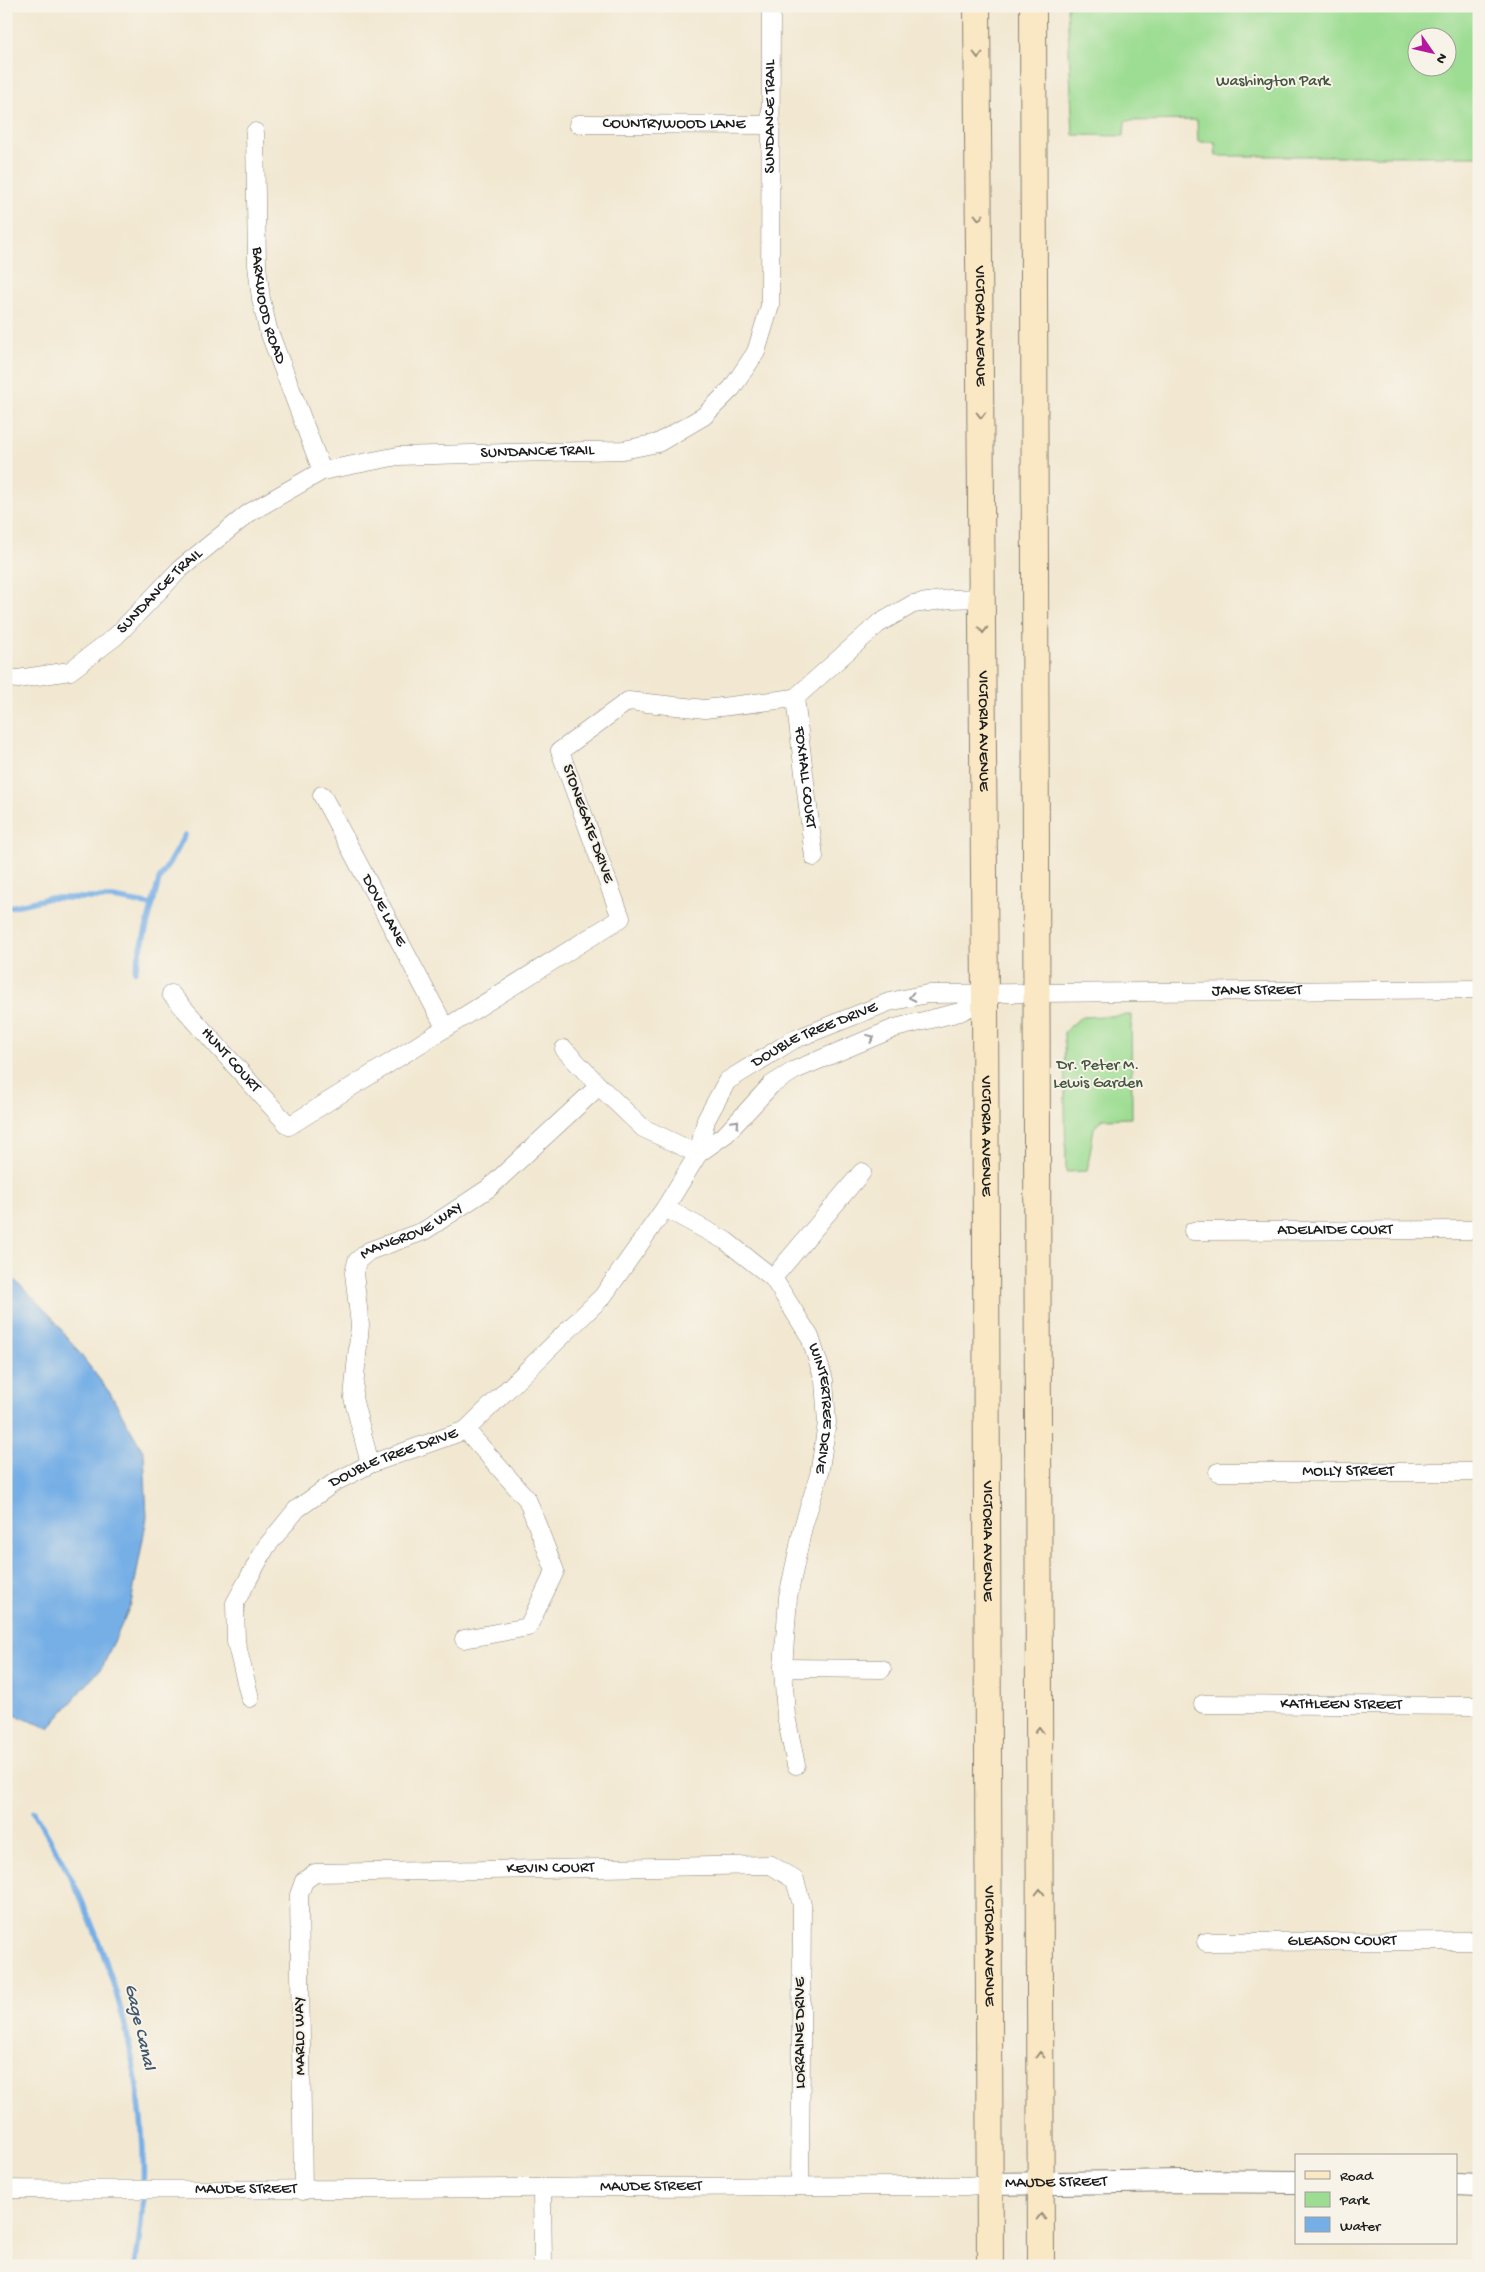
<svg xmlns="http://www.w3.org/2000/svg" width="1485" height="2272" font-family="'Gochi Hand',sans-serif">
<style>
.green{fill:#9ddd93;stroke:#5c7c58;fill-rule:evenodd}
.water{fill:#76afe6;stroke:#496681}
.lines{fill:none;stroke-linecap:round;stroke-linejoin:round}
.stream{stroke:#76afe6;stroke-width:5.5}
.minor-casing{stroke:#878277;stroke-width:19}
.tertiary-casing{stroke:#878277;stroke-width:24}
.secondary-casing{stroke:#878277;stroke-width:28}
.minor{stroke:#fff;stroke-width:18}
.tertiary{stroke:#fff;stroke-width:22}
.secondary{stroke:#fae7c3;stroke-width:26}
.oneway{stroke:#968c78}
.oneway2{stroke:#999}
.labels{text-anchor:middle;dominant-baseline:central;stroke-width:4;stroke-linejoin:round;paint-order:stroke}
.park-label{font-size:16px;fill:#435640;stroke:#f7f3e8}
.street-label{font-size:16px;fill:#1c1c1c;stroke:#f7f3e8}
.water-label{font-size:18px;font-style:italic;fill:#40576d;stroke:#f7f3e8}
</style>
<rect width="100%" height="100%" fill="#f7f3e8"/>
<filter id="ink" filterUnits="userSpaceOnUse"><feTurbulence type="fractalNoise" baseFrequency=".02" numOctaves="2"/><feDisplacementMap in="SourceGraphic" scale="10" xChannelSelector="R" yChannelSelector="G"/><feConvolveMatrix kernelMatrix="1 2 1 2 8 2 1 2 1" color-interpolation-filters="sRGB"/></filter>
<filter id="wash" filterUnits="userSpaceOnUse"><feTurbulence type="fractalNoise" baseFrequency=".0096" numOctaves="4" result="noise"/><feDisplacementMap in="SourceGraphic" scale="20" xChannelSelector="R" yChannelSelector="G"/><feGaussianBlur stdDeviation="1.12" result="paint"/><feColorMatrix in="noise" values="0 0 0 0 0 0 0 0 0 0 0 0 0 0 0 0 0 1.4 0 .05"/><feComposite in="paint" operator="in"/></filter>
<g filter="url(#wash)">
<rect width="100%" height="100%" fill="#f2e8d2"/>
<!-- green -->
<path class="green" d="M 1067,6 L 1479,6 L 1479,156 L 1216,156 L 1215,142 L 1198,142 L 1197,120 L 1125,121 L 1124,136 L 1073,135 ZM 1418,38 L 1448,38 L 1448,68 L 1418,68 Z
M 1131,1015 L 1132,1118 L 1102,1119 L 1094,1128 L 1087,1171 L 1066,1172 L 1064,1032 L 1081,1017 Z"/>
<!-- water -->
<path class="water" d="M 6,1271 L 51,1316 L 110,1393 L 144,1453 L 147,1517 L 131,1604 L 103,1666 L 49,1728 L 6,1712 Z"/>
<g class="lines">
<!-- stream -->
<path class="stream" d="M 6,908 L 49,898 L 113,898 L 152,905
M 135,971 L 159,880 L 185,835
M 34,1812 C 50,1840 68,1869 81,1899 C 132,2013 158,2141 135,2266"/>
</g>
</g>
<g filter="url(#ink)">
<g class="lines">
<defs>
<g id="minor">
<path id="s1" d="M 578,124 L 771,125"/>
<path id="s2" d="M 255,132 L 257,265 L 261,299 L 268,329 L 322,471"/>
<path id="s3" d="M 6,678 L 18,679 L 70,671 L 116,636 L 180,569 L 249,513 L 322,471 L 398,456 L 623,450 L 658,443 L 704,416 L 732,388 L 756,352 L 770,306 L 771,6"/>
<path id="s4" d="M 795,698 L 814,857"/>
<path id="s5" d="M 322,795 L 445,1027"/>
<path id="s6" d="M 171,994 L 289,1126 L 621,918 L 560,751 L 628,701 L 705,709 L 795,698 L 878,624 L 913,604 L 950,599 L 982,598"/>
<path d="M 564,1049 L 599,1086 L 643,1128 L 698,1154"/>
<path d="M 698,1154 L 726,1134 L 771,1085 L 795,1070 L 895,1028 L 960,1012 L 974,1005 L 985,995"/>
<path id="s7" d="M 665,1208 L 726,1241 L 773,1278 L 810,1337 L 824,1380 L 827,1423 L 819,1475 L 803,1527 L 788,1597 L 783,1668 L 786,1716 L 796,1765"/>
<path id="s8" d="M 1193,1231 L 1479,1230"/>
<path d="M 773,1278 L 862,1172"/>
<path id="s9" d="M 370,1464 L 353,1398 L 360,1325 L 354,1273 L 357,1261 L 369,1251 L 424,1231 L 489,1188 L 599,1086"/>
<path id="s10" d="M 1218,1472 L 1479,1472"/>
<path d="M 464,1639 L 528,1627 L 555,1571 L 527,1499 L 466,1430"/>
<path d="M 783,1668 L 882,1669"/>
<path id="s11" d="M 250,1698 L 236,1642 L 235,1603 L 266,1547 L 297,1509 L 335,1482 L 370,1464 L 466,1430 L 603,1296 L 665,1208 L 698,1154 L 706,1120 L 727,1081 L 793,1040 L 889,1002 L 927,994 L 1479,989"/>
<path id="s12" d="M 1203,1704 L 1479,1706"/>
<path id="s13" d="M 1206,1942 L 1479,1941"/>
<path id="s14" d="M 6,2189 C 326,2192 646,2185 966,2186 L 990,2184"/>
<path d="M 542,2189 L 543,2266"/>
<path id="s15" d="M 303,2191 L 299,1895 L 304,1881 L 315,1873 L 771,1865 L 795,1880 L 802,1905 L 800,2186"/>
</g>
<g id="tertiary">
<path id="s16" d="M 990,2184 L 1184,2181 L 1296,2182"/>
<path d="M 1456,2184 L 1479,2185"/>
</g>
<g id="secondary">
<path id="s17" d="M 977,6 L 985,995 L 990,2266"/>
<path d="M 1033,6 L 1041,2266"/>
</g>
</defs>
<!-- minor casing -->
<use href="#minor" class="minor-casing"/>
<!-- tertiary casing -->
<use href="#tertiary" class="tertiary-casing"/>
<!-- secondary casing -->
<use href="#secondary" class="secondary-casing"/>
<!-- minor -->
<use href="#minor" class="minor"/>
<!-- tertiary -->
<use href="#tertiary" class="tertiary"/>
<!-- secondary -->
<use href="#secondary" class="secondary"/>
</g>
<!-- one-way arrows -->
<defs><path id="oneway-chevron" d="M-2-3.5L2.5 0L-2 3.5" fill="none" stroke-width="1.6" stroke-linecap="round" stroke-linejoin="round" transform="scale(1.25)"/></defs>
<g class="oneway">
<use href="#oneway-chevron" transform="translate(978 55) rotate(90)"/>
<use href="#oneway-chevron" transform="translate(979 217) rotate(90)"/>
<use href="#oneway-chevron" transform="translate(981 415) rotate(90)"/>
<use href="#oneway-chevron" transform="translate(983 630) rotate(90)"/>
<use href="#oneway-chevron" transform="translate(1039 1730) rotate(-90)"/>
<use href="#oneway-chevron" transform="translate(1040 1892) rotate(-90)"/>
<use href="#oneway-chevron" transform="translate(1040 2055) rotate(-90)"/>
<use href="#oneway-chevron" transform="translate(1041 2217) rotate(-90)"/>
</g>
<g class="oneway2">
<use href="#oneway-chevron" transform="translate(912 997) rotate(168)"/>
<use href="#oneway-chevron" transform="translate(871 1038) rotate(-22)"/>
<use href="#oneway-chevron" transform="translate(736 1123) rotate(-47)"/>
</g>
</g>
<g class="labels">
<!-- park labels -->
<g class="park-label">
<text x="1273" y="82">Washington Park</text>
<text x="1098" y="1066">Dr. Peter M.<tspan x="1098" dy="18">Lewis Garden</tspan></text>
</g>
<!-- street labels -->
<g class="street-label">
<text stroke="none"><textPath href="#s3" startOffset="1100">SUNDANCE TRAIL</textPath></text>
<text stroke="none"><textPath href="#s1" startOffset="96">COUNTRYWOOD LANE</textPath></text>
<text stroke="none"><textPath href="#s2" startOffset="175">BARKWOOD ROAD</textPath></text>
<text stroke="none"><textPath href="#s17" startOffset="320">VICTORIA AVENUE</textPath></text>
<text stroke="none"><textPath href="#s3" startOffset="605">SUNDANCE TRAIL</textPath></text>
<text stroke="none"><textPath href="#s3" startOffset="185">SUNDANCE TRAIL</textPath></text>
<text stroke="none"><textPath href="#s17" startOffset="725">VICTORIA AVENUE</textPath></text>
<text stroke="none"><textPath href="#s4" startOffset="80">FOXHALL COURT</textPath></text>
<text transform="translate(587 824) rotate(70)">STONEGATE DRIVE</text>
<text stroke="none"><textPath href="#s5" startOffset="131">DOVE LANE</textPath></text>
<text stroke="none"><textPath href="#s11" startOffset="1389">JANE STREET</textPath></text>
<text stroke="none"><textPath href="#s11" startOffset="939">DOUBLE TREE DRIVE</textPath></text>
<text stroke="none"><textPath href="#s6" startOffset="89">HUNT COURT</textPath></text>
<text stroke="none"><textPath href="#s17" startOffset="1130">VICTORIA AVENUE</textPath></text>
<text stroke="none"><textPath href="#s8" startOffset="142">ADELAIDE COURT</textPath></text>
<text stroke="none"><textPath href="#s9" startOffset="269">MANGROVE WAY</textPath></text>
<text stroke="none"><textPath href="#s7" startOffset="272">WINTERTREE DRIVE</textPath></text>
<text stroke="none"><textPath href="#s11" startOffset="320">DOUBLE TREE DRIVE</textPath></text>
<text stroke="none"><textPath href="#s10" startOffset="130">MOLLY STREET</textPath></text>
<text stroke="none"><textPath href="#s17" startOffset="1535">VICTORIA AVENUE</textPath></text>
<text stroke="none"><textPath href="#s12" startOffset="138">KATHLEEN STREET</textPath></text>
<text stroke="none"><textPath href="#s15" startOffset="560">KEVIN COURT</textPath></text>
<text stroke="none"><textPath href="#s13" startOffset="136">GLEASON COURT</textPath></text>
<text stroke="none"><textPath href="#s17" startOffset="1940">VICTORIA AVENUE</textPath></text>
<text transform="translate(801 2033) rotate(-90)">LORRAINE DRIVE</text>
<text transform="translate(301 2036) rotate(-91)">MARLO WAY</text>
<text stroke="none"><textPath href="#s16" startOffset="66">MAUDE STREET</textPath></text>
<text stroke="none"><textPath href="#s14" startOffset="645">MAUDE STREET</textPath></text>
<text stroke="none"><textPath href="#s14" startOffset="240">MAUDE STREET</textPath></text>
</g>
<!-- water labels -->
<g class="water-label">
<text transform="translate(139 2027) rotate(77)">Gage Canal</text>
</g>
</g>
<!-- margin -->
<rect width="1485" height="2272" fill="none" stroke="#f7f3e8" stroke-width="25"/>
<!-- legend -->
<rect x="1295" y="2154" width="162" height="90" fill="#f7f3e8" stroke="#9f9d96"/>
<rect x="1305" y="2171" width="25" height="8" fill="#fae7c3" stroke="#9f9d96"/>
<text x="1340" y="2180" font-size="15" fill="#1c1c1c">Road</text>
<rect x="1305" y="2192" width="25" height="15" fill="#9ddd93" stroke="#9f9d96"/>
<text x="1340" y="2204" font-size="15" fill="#1c1c1c">Park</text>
<rect x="1305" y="2217" width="25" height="15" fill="#76afe6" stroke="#9f9d96"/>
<text x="1340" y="2230" font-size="15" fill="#1c1c1c">Water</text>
<!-- north arrow -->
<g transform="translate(1432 52) rotate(124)"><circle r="24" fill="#f7f3e8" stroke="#9f9d96"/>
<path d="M0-4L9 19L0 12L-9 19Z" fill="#b5179e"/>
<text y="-8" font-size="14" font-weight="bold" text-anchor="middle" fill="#1c1c1c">N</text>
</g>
</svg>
